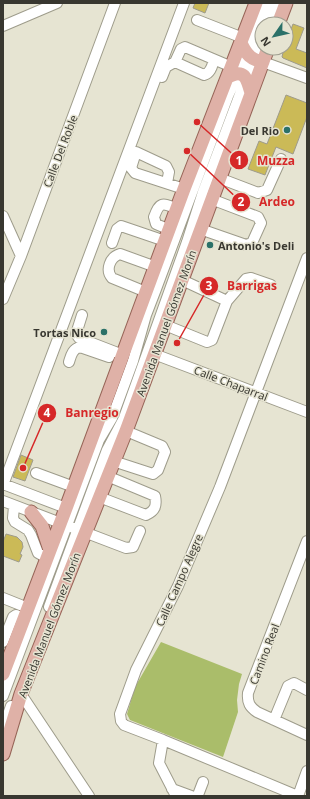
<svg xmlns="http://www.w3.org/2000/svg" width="310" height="799" font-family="'Open Sans',sans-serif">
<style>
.green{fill:#aabd6a}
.building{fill:#cbba57;stroke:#9e9b8b}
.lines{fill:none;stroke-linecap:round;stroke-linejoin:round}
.minor-casing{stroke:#9e9c8b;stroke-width:12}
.major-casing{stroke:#966457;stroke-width:15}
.minor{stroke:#fff;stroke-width:10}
.major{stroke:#dfb1a7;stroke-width:13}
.poi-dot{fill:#2b7168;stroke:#e6e4d2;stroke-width:1.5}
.labels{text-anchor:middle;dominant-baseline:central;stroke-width:3;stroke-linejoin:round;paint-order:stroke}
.poi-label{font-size:11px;font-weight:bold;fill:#383730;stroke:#e6e4d2;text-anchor:end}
.street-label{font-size:11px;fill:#383730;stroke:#e6e4d2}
.leader{fill:none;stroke:#d62828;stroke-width:1.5}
.callout-dot{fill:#d62828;stroke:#e6e4d2;stroke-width:1.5}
.mark-label{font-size:12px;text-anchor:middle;font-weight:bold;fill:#fff}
.callout-label{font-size:12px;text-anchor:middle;font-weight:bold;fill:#d62828;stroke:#e6e4d2;stroke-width:3;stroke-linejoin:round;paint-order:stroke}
</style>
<rect width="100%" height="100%" fill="#e6e4d2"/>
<!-- green -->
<path class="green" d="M 161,642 L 242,674 L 239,684 L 237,700 L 238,712 L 223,757 L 130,720 L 127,714 L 135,687 Z"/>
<!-- building -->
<path class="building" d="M 195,3 L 209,3 L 205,13 L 193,8 Z
M 293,24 L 304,28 L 296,49 L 307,53 L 307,68 L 283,58 L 282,57 L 284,48 L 286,48 L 286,42 Z
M 286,95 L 307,103 L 307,117 L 293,154 L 276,147 L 265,175 L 248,169 L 259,141 L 267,144 Z
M 21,455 L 33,460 L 25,481 L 13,477 Z
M 6,534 L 17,537 L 22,542 L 23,547 L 20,554 L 22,555 L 19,562 L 3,556 L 3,542 Z"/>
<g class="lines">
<defs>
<path id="minor" d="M 197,20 L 243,38
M 268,24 L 276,3
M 3,26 L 57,3
M 175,62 L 181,49 L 185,47 L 232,67
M 263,62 L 307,78
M 162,77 L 166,67 L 175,62 L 204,75 C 211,73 212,66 214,60
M 219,178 L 258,193 L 267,190 L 281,159
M 167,183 L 169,172 L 166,166 L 136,152 L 131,168 L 135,173 L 184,189
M 3,216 L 21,256
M 200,229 L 246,245 L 252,243 L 261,223 L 258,217 L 211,199
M 170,230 L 156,224 L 154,217 C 160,201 162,203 178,209
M 112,243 L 117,229 L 121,226 L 165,241
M 146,292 L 112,278 C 105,270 110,257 120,254 L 156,267
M 3,299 L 21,256 L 115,3
M 227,301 L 246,279 L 251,278 L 271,285
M 82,315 L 76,334 L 79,338 L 123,355
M 165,325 L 207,342 L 212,340 L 227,301 L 182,280
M 154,354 L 307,412
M 69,362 C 71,356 72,349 80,347 L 109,357
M 113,461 L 153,474 L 158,470 L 165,452 L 162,446 L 126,431
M 36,473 L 74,487
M 3,484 L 66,508
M 3,485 L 184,3
M 99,497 L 146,515 C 155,511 157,506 155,496 L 107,476
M 3,501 L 126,548 L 133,547 L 140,531
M 14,506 L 13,518 L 15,522 L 28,530 L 31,535 L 38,553 L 47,558
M 307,541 L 248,693 C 247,703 250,707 257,712 L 307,735
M 3,598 L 28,608
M 49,607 L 107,450 L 124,418 L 187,242 L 203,192 L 240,94 L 262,40
M 3,642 L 13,617 L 16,615 L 24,618
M 21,694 L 89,796
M 3,696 L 99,440 L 112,418 L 133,361 L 146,315 L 156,289 L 228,96 L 242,65 L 266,3
M 274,720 L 288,686 L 294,683 L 307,690
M 3,729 L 11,706
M 163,740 L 159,763 L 176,796
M 172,789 L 191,796
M 196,796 L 198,795 L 203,782
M 298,796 L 163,740 L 124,725 L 121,721 L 120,714 L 136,670 L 178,586 L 220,487 L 307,258
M 298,796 L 307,771"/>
<path id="major" d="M 278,24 L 286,3
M 241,43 C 246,54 251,60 263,62
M 228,77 C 245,68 247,79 251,93
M 31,512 L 42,526 L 50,550
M 3,674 L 65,511 L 184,189 L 256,3
M 3,754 L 21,694 L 126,431 L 268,48"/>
</defs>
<!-- minor casing -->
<use href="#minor" class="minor-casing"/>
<!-- major casing -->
<use href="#major" class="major-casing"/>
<!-- minor -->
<use href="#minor" class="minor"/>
<!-- major -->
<use href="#major" class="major"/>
</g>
<!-- markers -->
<g class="poi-dot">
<circle cx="287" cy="130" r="4"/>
<circle cx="210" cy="245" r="4"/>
<circle cx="104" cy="332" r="4"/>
</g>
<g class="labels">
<!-- poi labels -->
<g class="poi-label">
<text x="279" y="130">Del Rio</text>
<text x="218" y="245" text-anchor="start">Antonio's Deli</text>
<text x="96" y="332">Tortas Nico</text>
</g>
<!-- street labels -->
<g class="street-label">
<text transform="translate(60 151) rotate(-69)">Calle Del Roble</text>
<text transform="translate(166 323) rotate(-70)">Avenida Manuel Gómez Morín</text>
<text transform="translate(231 383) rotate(21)">Calle Chaparral</text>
<text transform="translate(179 580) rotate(-66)">Calle Campo Alegre</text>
<text transform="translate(49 625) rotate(-69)">Avenida Manuel Gómez Morín</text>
<text transform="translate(264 654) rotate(-69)">Camino Real</text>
</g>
</g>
<!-- callouts -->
<path class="leader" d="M197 122L239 160M187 151L241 202M177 343L209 286M23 468L47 413"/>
<g class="callout-dot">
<circle cx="197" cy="122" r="4"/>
<circle cx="187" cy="151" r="4"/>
<circle cx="177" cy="343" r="4"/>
<circle cx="23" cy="468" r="4"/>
<circle cx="239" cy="160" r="10"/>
<circle cx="241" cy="202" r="10"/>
<circle cx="209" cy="286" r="10"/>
<circle cx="47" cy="413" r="10"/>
</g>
<g class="mark-label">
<text x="239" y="165">1</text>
<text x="241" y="206">2</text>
<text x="209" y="290">3</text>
<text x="47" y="417">4</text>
</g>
<g class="callout-label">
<text x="276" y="165">Muzza</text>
<text x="277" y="206">Ardeo</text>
<text x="252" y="290">Barrigas</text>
<text x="92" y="417">Banregio</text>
</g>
<!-- border -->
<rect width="310" height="799" fill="none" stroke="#383730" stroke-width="8"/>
<!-- north arrow -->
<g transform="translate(274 36) rotate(236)"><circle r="19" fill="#e6e4d2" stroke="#a09f91"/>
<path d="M0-3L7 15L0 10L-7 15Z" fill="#2b7168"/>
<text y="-6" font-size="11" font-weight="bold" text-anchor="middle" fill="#383730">N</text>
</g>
</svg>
